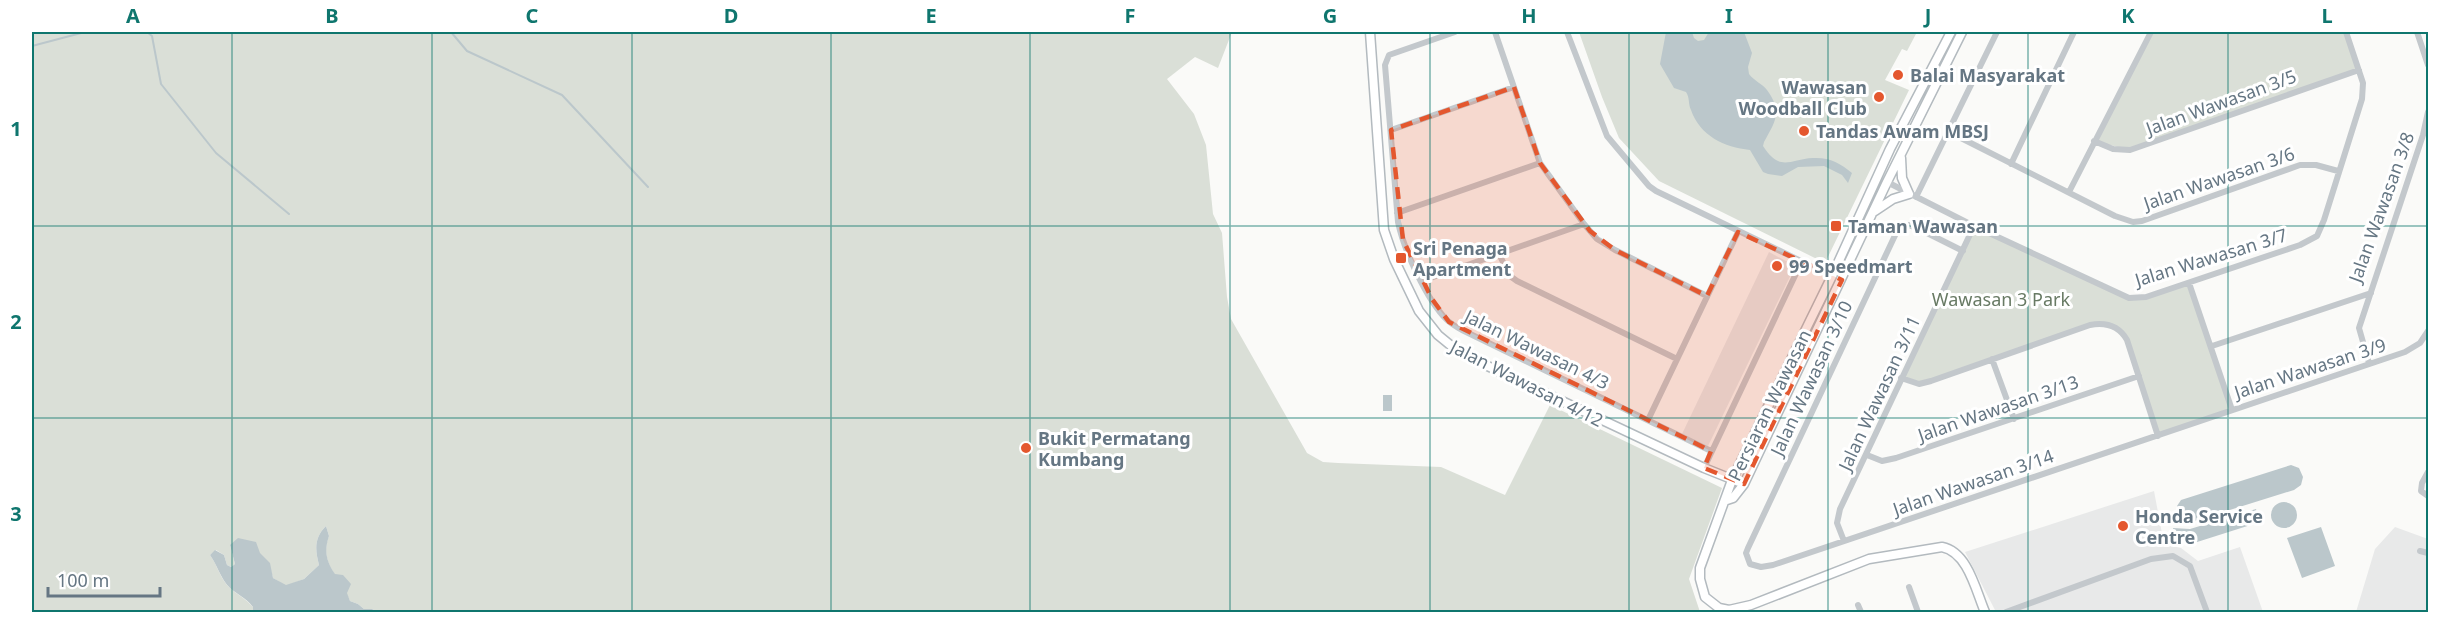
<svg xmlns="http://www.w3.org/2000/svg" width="2460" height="644" font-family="'Noto Sans',sans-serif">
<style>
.built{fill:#e8e9e9}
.green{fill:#dadfd7}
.water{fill:#bbc7cb}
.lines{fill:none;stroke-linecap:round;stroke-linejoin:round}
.stream{stroke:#bbc7cb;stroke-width:2}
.secondary-casing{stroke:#b3babf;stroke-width:11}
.street{stroke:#c3c8cc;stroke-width:6}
.secondary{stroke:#fff;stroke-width:8}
.marked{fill:#e4572e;fill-opacity:0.2;stroke:#e4572e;stroke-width:4.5;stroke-dasharray:12 8;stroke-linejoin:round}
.grid{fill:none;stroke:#0f766e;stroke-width:1.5;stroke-opacity:0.55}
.poi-dot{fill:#e4572e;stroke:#fff;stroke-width:2}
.labels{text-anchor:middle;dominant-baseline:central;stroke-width:6;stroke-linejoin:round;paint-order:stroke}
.poi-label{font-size:18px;font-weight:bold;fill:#657683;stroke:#fff;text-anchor:start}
.street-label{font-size:18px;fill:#657683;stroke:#fff}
.park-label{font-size:18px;fill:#687a64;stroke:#fff}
.neatline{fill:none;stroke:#0f766e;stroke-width:2}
.grid-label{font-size:20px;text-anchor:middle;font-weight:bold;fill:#0f766e}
</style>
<rect width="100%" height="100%" fill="#fafaf8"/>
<!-- built -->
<path class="built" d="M 1769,252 L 1795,266 L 1708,446 L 1682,434 Z
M 2154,491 L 2164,544 L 2181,548 L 2198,561 L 2240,547 L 2263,612 L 1996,612 L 1965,552 Z
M 2395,527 L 2428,539 L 2428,612 L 2356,612 L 2375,549 Z"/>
<!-- green -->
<path class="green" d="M 32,32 L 1232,32 L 1218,68 L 1195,57 L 1167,79 L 1194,114 L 1206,145 L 1213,214 L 1222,233 L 1227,297 L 1231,319 L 1307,453 L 1323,462 L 1338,463 L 1441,467 L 1505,495 L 1550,405 L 1722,488 L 1689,579 L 1700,612 L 378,612 L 372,609 L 364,609 L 358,604 L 350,601 C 341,577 318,564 329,536 L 326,526 C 314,538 315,549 319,565 L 304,579 L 286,586 L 273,578 C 266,550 255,552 230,545 L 235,564 L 231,567 L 227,565 L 224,555 L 216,550 L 210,555 C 218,566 220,579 230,588 C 238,595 245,598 253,607 L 253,612 L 32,612 Z
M 1579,32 L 1917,32 L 1907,51 L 1902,49 L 1885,80 L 1909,90 L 1825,263 L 1659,181 L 1619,138 L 1602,97 Z
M 2151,32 L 2345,32 L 2359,70 L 2130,150 L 2094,141 Z
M 1974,226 L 2129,298 L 2138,298 L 2189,283 L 2232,410 L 2158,436 L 2123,334 L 2099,323 L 1924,383 L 1901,378 Z"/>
<!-- water -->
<path class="water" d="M 1666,32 L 1692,32 L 1694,38 L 1698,41 L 1704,40 L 1709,32 L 1744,32 L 1752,53 L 1748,67 L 1749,74 C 1754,81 1763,84 1767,90 C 1783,112 1775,122 1764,142 L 1763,146 C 1781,173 1789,159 1813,158 C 1829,157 1840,163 1852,173 L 1848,183 L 1842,175 L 1824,166 L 1798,167 L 1782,176 L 1768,174 L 1763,172 L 1750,150 C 1724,147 1700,136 1691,110 C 1688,104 1690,98 1686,92 L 1674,88 L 1660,64 Z
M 1383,395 L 1392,395 L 1392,411 L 1383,411 Z
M 2291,465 L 2299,468 L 2303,477 L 2301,485 L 2294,490 L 2188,523 L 2179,518 L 2177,506 L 2181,500 Z
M2271 515a13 13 0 1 1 26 0a13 13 0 1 1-26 0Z
M 2256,509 L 2260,522 L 2194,543 L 2192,538 L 2175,538 L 2173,528 L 2190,529 Z
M 326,526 L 329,536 C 324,551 326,561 335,574 L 343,575 L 351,584 L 347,593 L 350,601 L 358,604 L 364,609 L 372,609 L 378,612 L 253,612 L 253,607 C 245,597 238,595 230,588 C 220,578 218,566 210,555 L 215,550 L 224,555 L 227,565 L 231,567 L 235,564 L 230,545 L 238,538 L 256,542 L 260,553 L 270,563 L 273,578 L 286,585 L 304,579 L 319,565 C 315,549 314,538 326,526 Z
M 2321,527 L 2335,566 L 2302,578 L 2287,538 Z"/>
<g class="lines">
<!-- stream -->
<path class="stream" d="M 147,32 L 152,36 L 161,84 L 216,153 L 289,214
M 451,32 L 467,51 L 562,95 L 648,187
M 32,46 L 85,32"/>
<defs>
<path id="secondary" d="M 1370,32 L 1384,230 L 1394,259 L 1419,311 L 1438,335 L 1460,353 L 1704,468 L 1744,484
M 1951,32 L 1890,149 L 1832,276 L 1732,480 L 1700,568 L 1700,579 L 1705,597 L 1719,608 L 1729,610 L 1751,605 L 1869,559 L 1942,547 C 1968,552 1976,591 1985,612
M 1875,211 L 1893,199 L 1909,194 L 1902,178 L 1901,158
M 1727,500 L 1733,498 L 1744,484 L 1887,182 L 1962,32"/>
</defs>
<!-- secondary casing -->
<use href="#secondary" class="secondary-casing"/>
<!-- street -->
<path class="street" d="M 1455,32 L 1389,55 L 1385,65 L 1398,222 C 1404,250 1426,299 1447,320 C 1451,324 1457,327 1462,330 L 1711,451
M 1495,32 L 1540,163 L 1584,224 L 1597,239 L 1615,250 L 1707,296
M 1567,32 L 1607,136 L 1649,186 L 1656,191 L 1834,277
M 2417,32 L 2428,65
M 1391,130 L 1514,87
M 1949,132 L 2115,216 L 2133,222 L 2142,221 L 2300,165 L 2316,165 L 2338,171
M 2094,141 L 2113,149 L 2130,150 L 2359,70
M 2011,164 L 2074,32
M 1887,182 L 1974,226 L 2129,298 L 2146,297 L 2300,245 L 2317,236 L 2324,220 L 2362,99 L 2363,83 L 2346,32
M 2069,192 L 2151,32
M 1916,197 L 1997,32
M 1397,213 L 1540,163
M 1963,251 L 1915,227 L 1908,225 L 1898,229 L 1748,548 L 1746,553 L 1750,564 L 1761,567 L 1773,565 L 2405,352 L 2420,343 L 2428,331
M 1499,254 L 1510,276 L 1517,281 L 1677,359
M 1422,281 L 1584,224
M 2189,283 L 2232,410
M 2212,346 L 2371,293
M 1992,359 L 2014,419
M 2369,363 L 2359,328 L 2423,135 L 2428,112
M 1901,378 L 1919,384 L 1931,381 L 2090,325 C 2106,322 2119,326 2127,340 L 2158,436
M 1648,420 L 1738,232
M 1867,455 L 1882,461 L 1896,458 L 2139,376
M 1704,468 L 1801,263
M 2428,472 L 2422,483 L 2421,491 L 2428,496
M 1844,541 L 1837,523 L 1840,509 L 1974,226
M 2420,551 L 2428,553
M 1909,587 L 1918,612
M 1858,605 L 1861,612
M 2006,612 L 2151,559 L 2173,556 L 2190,566 L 2207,612"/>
<!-- secondary -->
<use href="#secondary" class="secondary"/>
</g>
<!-- marked area -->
<path class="marked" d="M 1514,87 L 1540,163 L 1590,231 L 1615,250 L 1707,296 L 1738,232 L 1842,280 L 1744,484 L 1704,468 L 1711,451 L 1449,322 L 1432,299 L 1403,240 L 1391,130 Z"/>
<!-- grid -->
<path class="grid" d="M 232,32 L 232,612M 432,32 L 432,612M 632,32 L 632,612M 831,32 L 831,612M 1030,32 L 1030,612M 1230,32 L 1230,612M 1430,32 L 1430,612M 1629,32 L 1629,612M 1828,32 L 1828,612M 2028,32 L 2028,612M 2228,32 L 2228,612M 32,226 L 2428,226M 32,418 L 2428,418"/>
<!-- markers -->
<g class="poi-dot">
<circle cx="1898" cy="75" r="6"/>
<circle cx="1879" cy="97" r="6"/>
<circle cx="1804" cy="131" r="6"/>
<rect x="1830" y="220" width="12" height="12" rx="3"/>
<rect x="1395" y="252" width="12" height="12" rx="3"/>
<circle cx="1777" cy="266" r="6"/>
<circle cx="1026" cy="448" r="6"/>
<circle cx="2123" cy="526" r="6"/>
</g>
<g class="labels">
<!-- poi labels -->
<g class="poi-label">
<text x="1910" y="75">Balai Masyarakat</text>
<text x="1867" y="87" text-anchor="end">Wawasan<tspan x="1867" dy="21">Woodball Club</tspan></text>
<text x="1816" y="131">Tandas Awam MBSJ</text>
<text x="1848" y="226">Taman Wawasan</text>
<text x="1413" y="248">Sri Penaga<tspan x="1413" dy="21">Apartment</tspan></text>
<text x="1789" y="266">99 Speedmart</text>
<text x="1038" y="438">Bukit Permatang<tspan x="1038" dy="21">Kumbang</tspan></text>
<text x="2135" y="516">Honda Service<tspan x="2135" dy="21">Centre</tspan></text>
</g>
<!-- street labels -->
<g class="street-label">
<text transform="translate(2221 102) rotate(-20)">Jalan Wawasan 3/5</text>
<text transform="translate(2219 178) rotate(-19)">Jalan Wawasan 3/6</text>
<text transform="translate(2381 207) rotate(-70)">Jalan Wawasan 3/8</text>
<text transform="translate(2211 257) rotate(-17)">Jalan Wawasan 3/7</text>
<text transform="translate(1537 349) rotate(26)">Jalan Wawasan 4/3</text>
<text transform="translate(2310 368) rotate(-18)">Jalan Wawasan 3/9</text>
<text transform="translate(1811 378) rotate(-65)">Jalan Wawasan 3/10</text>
<text transform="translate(1527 383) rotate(27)">Jalan Wawasan 4/12</text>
<text transform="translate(1879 393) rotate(-65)">Jalan Wawasan 3/11</text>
<text transform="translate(1769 405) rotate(-64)">Persiaran Wawasan</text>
<text transform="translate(1998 408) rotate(-19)">Jalan Wawasan 3/13</text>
<text transform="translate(1973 482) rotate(-19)">Jalan Wawasan 3/14</text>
</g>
<!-- park labels -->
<g class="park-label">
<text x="2001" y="299">Wawasan 3 Park</text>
</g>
</g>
<!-- border -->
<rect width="2460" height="644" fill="none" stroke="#ffffff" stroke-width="66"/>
<!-- scale -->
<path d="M48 587v9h112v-9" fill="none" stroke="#657683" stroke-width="3"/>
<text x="57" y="587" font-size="18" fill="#657683" stroke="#ffffff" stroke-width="4.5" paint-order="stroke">100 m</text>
<rect x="33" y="33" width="2394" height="578" class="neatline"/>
<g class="grid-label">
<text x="133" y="23">A</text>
<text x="332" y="23">B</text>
<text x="532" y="23">C</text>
<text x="731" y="23">D</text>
<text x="931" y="23">E</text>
<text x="1130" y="23">F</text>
<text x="1330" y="23">G</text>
<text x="1529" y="23">H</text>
<text x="1729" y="23">I</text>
<text x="1928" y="23">J</text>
<text x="2128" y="23">K</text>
<text x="2327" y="23">L</text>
<text x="16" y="136">1</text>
<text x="16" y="329">2</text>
<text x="16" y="521">3</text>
</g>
</svg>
